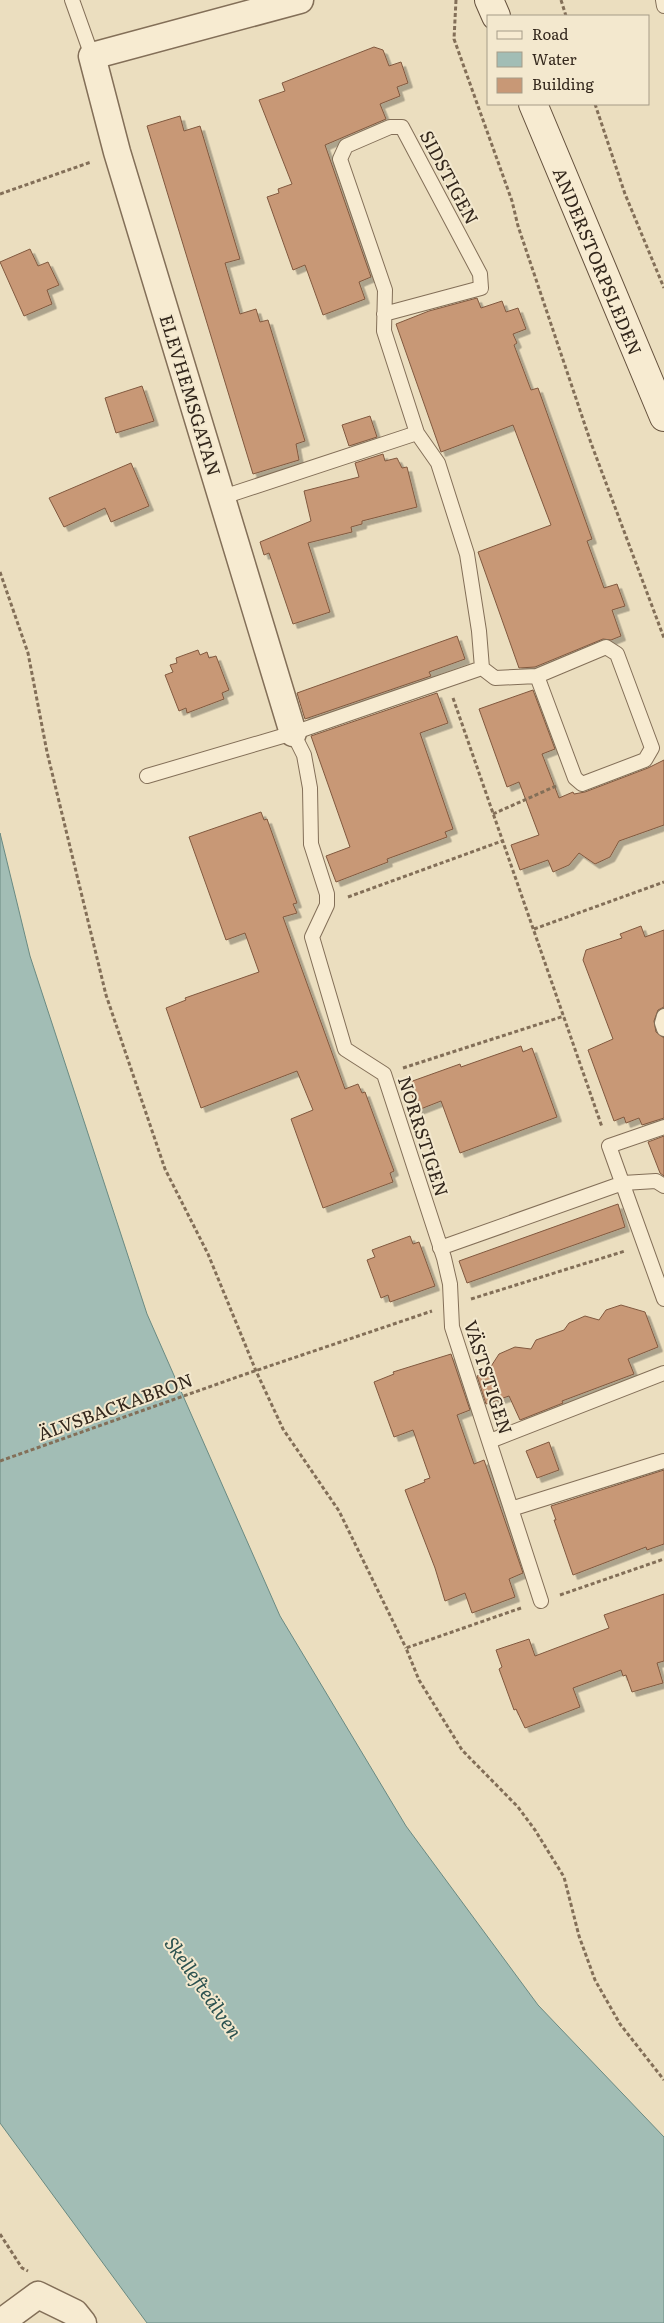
<svg xmlns="http://www.w3.org/2000/svg" width="664" height="2323" font-family="Literata,serif">
<style>
.water{fill:#a2bdb5;stroke:#6a8a82}
.building{fill:#c89876;stroke:#81593f;filter:url(#shadow)}
.lines{fill:none;stroke-linecap:round;stroke-linejoin:round}
.service-casing{stroke:#836f58;stroke-width:16}
.minor-casing{stroke:#836f58;stroke-width:29}
.secondary-casing{stroke:#64503c;stroke-width:30}
.path{stroke:#836f58;stroke-width:3;stroke-dasharray:4 2.5;stroke-linecap:butt}
.service{stroke:#f7ebd1;stroke-width:14}
.minor{stroke:#f7ebd1;stroke-width:26}
.secondary{stroke:#f7ebd1;stroke-width:28}
.labels{text-anchor:middle;dominant-baseline:central;stroke-width:4;stroke-linejoin:round;paint-order:stroke}
.street-label{font-size:18px;fill:#33271c;stroke:#f3e8ce}
.water-label{font-size:19px;font-style:italic;fill:#2c5250;stroke:#f3e8ce}
</style>
<defs>
<filter id="shadow"><feDropShadow dx="4.5" dy="4.5" stdDeviation="0" flood-color="#0004"/></filter>
</defs>
<rect width="100%" height="100%" fill="#ebdebf"/>
<!-- water -->
<path class="water" d="M 0,833 L 30,956 L 147,1314 L 280,1616 L 406,1826 L 538,2005 L 664,2137 L 664,2323 L 147,2323 L 0,2123 Z"/>
<!-- building -->
<path class="building" d="M 374,47 L 383,50 L 389,66 L 401,62 L 408,83 L 397,87 L 400,96 L 380,104 L 386,119 L 325,145 L 371,277 L 359,282 L 365,299 L 323,315 L 305,265 L 293,270 L 267,197 L 279,193 L 278,189 L 292,184 L 259,100 L 285,91 L 282,83 Z
M 180,116 L 184,131 L 200,126 L 240,259 L 225,263 L 240,314 L 256,309 L 260,322 L 268,320 L 305,441 L 296,444 L 299,460 L 253,474 L 147,126 Z
M 30,249 L 38,266 L 48,262 L 59,285 L 47,290 L 52,304 L 24,316 L 0,262 Z
M 477,298 L 481,308 L 502,301 L 506,312 L 518,308 L 526,329 L 513,334 L 517,343 L 514,345 L 531,390 L 538,388 L 592,539 L 587,541 L 604,588 L 617,584 L 625,606 L 612,610 L 621,636 L 611,640 L 603,639 L 535,667 L 519,668 L 478,552 L 551,525 L 513,425 L 441,452 L 396,324 L 429,311 Z
M 142,386 L 154,421 L 116,433 L 105,398 Z
M 370,416 L 377,437 L 349,446 L 342,425 Z
M 383,454 L 385,461 L 397,458 L 402,468 L 407,467 L 417,507 L 362,521 L 362,524 L 351,527 L 352,532 L 308,543 L 330,612 L 293,624 L 269,553 L 264,555 L 260,542 L 311,521 L 304,491 L 359,477 L 355,463 Z
M 131,463 L 149,506 L 111,522 L 105,508 L 64,527 L 49,498 Z
M 457,636 L 465,659 L 429,672 L 431,676 L 305,719 L 304,716 L 297,693 Z
M 198,650 L 200,655 L 207,652 L 209,658 L 216,656 L 229,690 L 222,693 L 224,699 L 187,713 L 186,708 L 179,711 L 165,675 L 173,672 L 170,665 L 177,663 L 176,658 Z
M 533,690 L 555,749 L 542,754 L 559,798 L 573,792 L 574,794 L 585,792 L 648,768 L 664,760 L 664,825 L 619,841 L 610,857 L 595,864 L 579,853 L 569,865 L 553,872 L 548,860 L 520,870 L 511,845 L 539,835 L 519,782 L 507,787 L 479,709 Z
M 437,693 L 448,723 L 420,733 L 453,829 L 445,832 L 447,837 L 387,859 L 388,862 L 336,882 L 326,856 L 350,847 L 311,736 Z
M 261,812 L 264,820 L 267,819 L 297,903 L 293,904 L 297,913 L 283,917 L 345,1089 L 358,1084 L 362,1093 L 365,1092 L 394,1171 L 390,1173 L 393,1182 L 323,1208 L 291,1119 L 313,1110 L 297,1071 L 201,1108 L 166,1008 L 186,1000 L 185,998 L 259,972 L 245,933 L 226,940 L 189,837 Z
M 641,926 L 645,937 L 664,930 L 664,1007 L 658,1010 L 654,1021 L 656,1032 L 664,1038 L 664,1118 L 642,1125 L 639,1118 L 626,1123 L 624,1117 L 614,1121 L 588,1050 L 613,1039 L 583,960 L 586,950 L 622,938 L 620,934 Z
M 521,1046 L 523,1052 L 532,1048 L 557,1117 L 460,1153 L 441,1101 L 418,1110 L 407,1083 L 460,1064 L 461,1067 Z
M 664,1136 L 664,1176 L 660,1173 L 648,1142 Z
M 618,1204 L 625,1227 L 467,1283 L 459,1261 Z
M 410,1236 L 413,1244 L 419,1242 L 435,1286 L 390,1302 L 388,1295 L 381,1298 L 367,1260 L 375,1257 L 372,1250 Z
M 621,1305 L 645,1312 L 658,1347 L 628,1359 L 634,1374 L 562,1401 L 563,1403 L 520,1420 L 509,1396 L 486,1404 L 477,1376 L 488,1371 L 499,1354 L 515,1347 L 531,1349 L 536,1340 L 564,1330 L 569,1323 L 585,1316 L 599,1320 L 606,1310 Z
M 451,1354 L 470,1410 L 457,1415 L 474,1464 L 484,1460 L 523,1573 L 509,1579 L 515,1597 L 472,1613 L 465,1593 L 445,1601 L 435,1568 L 405,1490 L 425,1482 L 424,1480 L 430,1478 L 413,1430 L 394,1437 L 374,1382 L 394,1374 L 393,1372 Z
M 549,1442 L 559,1470 L 537,1478 L 526,1451 Z
M 664,1470 L 664,1544 L 647,1550 L 646,1547 L 573,1575 L 554,1520 L 556,1520 L 551,1506 Z
M 664,1594 L 664,1661 L 657,1663 L 663,1683 L 632,1692 L 626,1675 L 623,1676 L 621,1670 L 573,1688 L 580,1707 L 525,1728 L 516,1709 L 514,1710 L 499,1669 L 502,1667 L 496,1650 L 529,1639 L 535,1656 L 609,1628 L 604,1615 Z"/>
<g class="lines">
<defs>
<path id="service" d="M 72,0 L 92,56
M 663,0 L 664,6
M 384,314 L 481,288 L 480,274 L 402,127 L 390,127 L 346,146 L 340,159 L 385,290 L 384,331 L 417,433 L 438,463 L 467,554 L 479,631 L 482,668 L 495,678 L 537,676 L 606,647 L 617,654 L 652,748 L 645,760 L 582,784 L 575,778 L 537,676
M 223,497 L 417,433
M 293,733 L 304,755 L 310,788 L 311,844 L 327,894 L 327,905 L 312,937 L 345,1049 L 384,1074 L 444,1258 L 450,1284 L 452,1327 L 541,1601
M 147,776 L 293,733 L 482,668
M 664,1016 L 662,1023 L 664,1029
M 664,1127 L 609,1146 L 664,1299
M 440,1248 L 623,1183 L 656,1181 L 664,1186
M 490,1441 L 664,1373
M 511,1509 L 664,1461"/>
<path id="minor" d="M 293,733 L 117,152 L 92,56 L 300,0
M 0,2323 L 38,2295 L 75,2313 L 83,2323"/>
<g id="secondary">
<path d="M 489,0 L 496,16"/>
<path id="s1" d="M 533,104 L 664,417"/>
</g>
</defs>
<!-- service casing -->
<use href="#service" class="service-casing"/>
<!-- minor casing -->
<use href="#minor" class="minor-casing"/>
<!-- secondary casing -->
<use href="#secondary" class="secondary-casing"/>
<!-- path -->
<path class="path" d="M 456,0 L 454,39 L 512,201 L 518,226 L 591,443 L 664,638
M 561,0 L 566,16
M 595,104 L 625,194 L 664,288
M 0,194 L 91,162
M 0,572 L 28,653 L 47,752 L 106,995 L 165,1169 L 208,1254 L 256,1371 L 283,1429 L 339,1511 L 406,1648
M 453,698 L 602,1127
M 493,814 L 556,786
M 348,897 L 502,841
M 534,929 L 664,882
M 403,1068 L 564,1016
M 471,1299 L 625,1251
M 0,1461 L 240,1376 L 432,1311
M 560,1595 L 664,1559
M 521,1608 L 406,1648 L 419,1680 L 462,1750 L 518,1807 L 535,1830 L 564,1877 L 579,1936 L 595,1980 L 620,2024 L 664,2080
M 0,2234 L 22,2268 L 28,2271"/>
<!-- service -->
<use href="#service" class="service"/>
<!-- minor -->
<use href="#minor" class="minor"/>
<!-- secondary -->
<use href="#secondary" class="secondary"/>
</g>
<g class="labels">
<!-- street labels -->
<g class="street-label">
<text transform="translate(450 177) rotate(62)">SIDSTIGEN</text>
<text stroke="none"><textPath href="#s1" startOffset="170">ANDERSTORPSLEDEN</textPath></text>
<text transform="translate(191 395) rotate(73)">ELEVHEMSGATAN</text>
<text transform="translate(424 1136) rotate(72)">NORRSTIGEN</text>
<text transform="translate(489 1377) rotate(72)">VÄSTSTIGEN</text>
<text transform="translate(115 1406) rotate(-20)">ÄLVSBACKABRON</text>
</g>
<!-- water labels -->
<g class="water-label">
<text transform="translate(204 1987) rotate(55)">Skellefteälven</text>
</g>
</g>
<!-- legend -->
<rect x="487" y="15" width="162" height="90" fill="#f3e8ce" stroke="#a69b87"/>
<rect x="497" y="31" width="25" height="8" fill="#f7ebd1" stroke="#a69b87"/>
<text x="532" y="40" font-size="15" fill="#33271c">Road</text>
<rect x="497" y="52" width="25" height="15" fill="#a2bdb5" stroke="#a69b87"/>
<text x="532" y="65" font-size="15" fill="#33271c">Water</text>
<rect x="497" y="78" width="25" height="15" fill="#c89876" stroke="#a69b87"/>
<text x="532" y="90" font-size="15" fill="#33271c">Building</text>
</svg>
